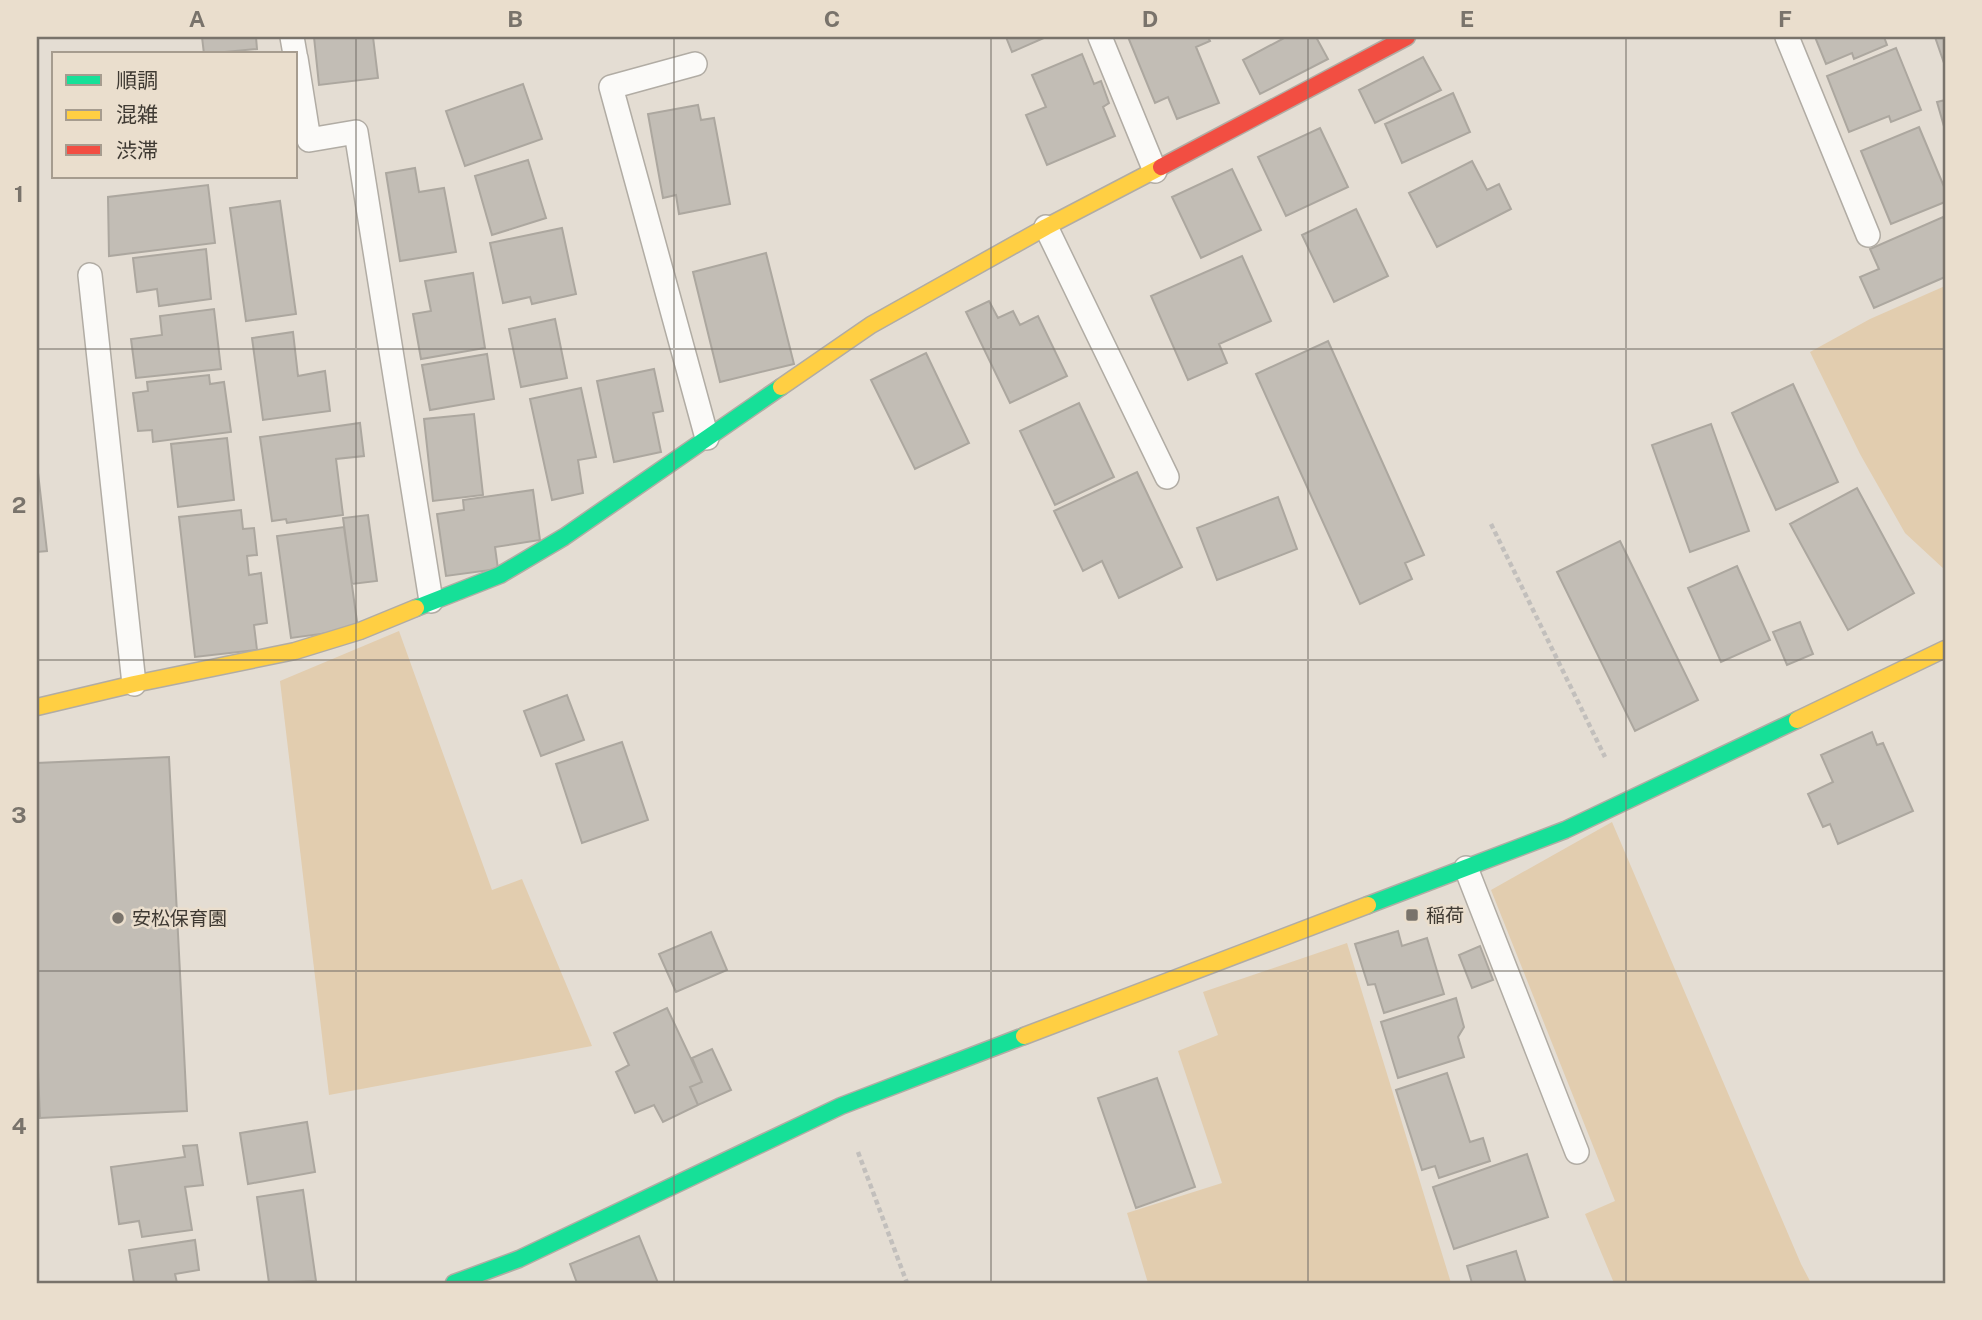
<svg xmlns="http://www.w3.org/2000/svg" width="1982" height="1320" font-family="'Public Sans','Noto Sans JP',sans-serif">
<style>
.green{fill:#e2cdaf}
.building{fill:#c2bdb5;stroke:#aca79f;stroke-width:2}
.lines{fill:none;stroke-linecap:round;stroke-linejoin:round}
.lane-casing{stroke:#b1aca4;stroke-width:26}
.fast-casing{stroke:#b1aca4;stroke-width:19}
.slow-casing{stroke:#b1aca4;stroke-width:19}
.jam-casing{stroke:#b1aca4;stroke-width:19}
.path{stroke:#c2bfbc;stroke-width:4.5;stroke-dasharray:5 3.5;stroke-linecap:butt}
.lane{stroke:#fbfaf8;stroke-width:23}
.fast{stroke:#16e098;stroke-width:16}
.slow{stroke:#ffcf43;stroke-width:16}
.jam{stroke:#f24e42;stroke-width:16}
.grid{fill:none;stroke:#79736b;stroke-width:2;stroke-opacity:0.55}
.poi-dot{fill:#79736b;stroke:#eadecd;stroke-width:2.5}
.labels{text-anchor:middle;dominant-baseline:central;stroke-width:5;stroke-linejoin:round;paint-order:stroke}
.poi-label{font-size:19px;fill:#3f3a33;stroke:#eadecd;text-anchor:start}
.neatline{fill:none;stroke:#79736b;stroke-width:2.5}
.grid-label{font-size:23px;text-anchor:middle;font-weight:bold;fill:#79736b}
</style>
<rect width="100%" height="100%" fill="#e4ddd3"/>
<!-- green -->
<path class="green" d="M 1945,286 L 1945,570 L 1905,533 L 1860,454 L 1810,352 L 1870,319 Z
M 399,631 L 492,890 L 522,879 L 592,1046 L 329,1095 L 280,681 Z
M 1612,822 L 1801,1264 L 1811,1283 L 1614,1283 L 1585,1214 L 1615,1201 L 1491,890 Z
M 1347,943 L 1451,1283 L 1148,1283 L 1127,1213 L 1222,1183 L 1178,1051 L 1218,1035 L 1203,992 Z"/>
<!-- building -->
<path class="building" d="M 202,37 L 256,37 L 257,49 L 204,54 Z
M 314,37 L 373,37 L 378,78 L 319,85 Z
M 1006,37 L 1046,37 L 1012,52 Z
M 1128,37 L 1208,37 L 1210,41 L 1196,47 L 1219,103 L 1177,119 L 1168,97 L 1155,103 Z
M 1286,37 L 1316,37 L 1328,59 L 1260,94 L 1243,60 Z
M 1815,37 L 1884,37 L 1887,45 L 1854,59 L 1852,53 L 1826,64 Z
M 1935,37 L 1945,37 L 1945,66 Z
M 1896,48 L 1921,110 L 1891,122 L 1889,116 L 1849,132 L 1827,76 Z
M 1082,54 L 1094,84 L 1101,81 L 1109,103 L 1103,107 L 1115,136 L 1047,165 L 1026,115 L 1046,107 L 1032,75 Z
M 1423,57 L 1441,90 L 1375,123 L 1359,90 Z
M 523,84 L 542,139 L 465,166 L 446,111 Z
M 1453,93 L 1470,132 L 1402,163 L 1385,124 Z
M 1945,100 L 1945,130 L 1937,102 Z
M 698,105 L 701,120 L 714,118 L 730,204 L 679,214 L 676,195 L 663,198 L 648,114 Z
M 1919,127 L 1945,189 L 1945,202 L 1891,224 L 1861,151 Z
M 1320,128 L 1348,187 L 1286,216 L 1258,157 Z
M 528,160 L 546,218 L 492,235 L 475,176 Z
M 1472,161 L 1487,190 L 1499,184 L 1511,209 L 1437,247 L 1409,193 Z
M 415,168 L 419,192 L 444,188 L 456,252 L 400,261 L 386,173 Z
M 1232,169 L 1261,230 L 1201,258 L 1172,197 Z
M 208,185 L 215,243 L 109,256 L 108,197 Z
M 280,201 L 296,314 L 246,321 L 230,208 Z
M 1356,209 L 1388,276 L 1334,302 L 1302,235 Z
M 1943,217 L 1945,221 L 1945,277 L 1874,308 L 1860,277 L 1879,269 L 1870,249 Z
M 562,228 L 576,294 L 532,304 L 530,297 L 503,303 L 490,243 Z
M 206,249 L 211,299 L 159,306 L 157,289 L 137,292 L 133,258 Z
M 766,253 L 794,364 L 720,382 L 693,272 Z
M 1242,256 L 1271,321 L 1219,344 L 1227,363 L 1188,380 L 1151,296 Z
M 473,273 L 485,348 L 421,359 L 413,314 L 431,311 L 425,281 Z
M 989,301 L 998,318 L 1013,311 L 1020,325 L 1038,316 L 1067,376 L 1010,403 L 966,312 Z
M 214,309 L 221,369 L 136,378 L 131,339 L 162,335 L 160,316 Z
M 555,319 L 567,378 L 521,387 L 509,329 Z
M 293,332 L 298,376 L 325,371 L 330,411 L 263,420 L 252,338 Z
M 1328,341 L 1424,555 L 1405,563 L 1412,579 L 1360,604 L 1256,374 Z
M 926,353 L 969,443 L 915,469 L 871,380 Z
M 487,354 L 494,399 L 430,410 L 422,365 Z
M 654,369 L 663,411 L 653,413 L 661,452 L 614,462 L 597,381 Z
M 209,375 L 210,384 L 224,382 L 231,432 L 153,442 L 152,430 L 138,431 L 133,393 L 148,391 L 147,382 Z
M 1793,384 L 1838,482 L 1776,510 L 1732,413 Z
M 581,388 L 596,457 L 578,460 L 583,493 L 552,500 L 530,399 Z
M 1079,403 L 1114,477 L 1055,505 L 1020,431 Z
M 474,414 L 483,495 L 433,501 L 424,419 Z
M 360,423 L 364,456 L 336,459 L 343,515 L 287,523 L 286,519 L 272,521 L 260,437 Z
M 1711,424 L 1749,531 L 1690,552 L 1652,445 Z
M 227,438 L 234,500 L 178,507 L 171,444 Z
M 37,464 L 47,551 L 37,552 Z
M 1137,472 L 1182,567 L 1119,598 L 1102,561 L 1083,571 L 1054,511 Z
M 1857,488 L 1914,593 L 1848,630 L 1790,524 Z
M 533,490 L 540,540 L 495,547 L 498,569 L 446,576 L 437,514 L 464,510 L 463,500 Z
M 1278,497 L 1297,549 L 1217,580 L 1197,528 Z
M 241,510 L 243,529 L 254,528 L 257,555 L 247,556 L 249,575 L 261,573 L 267,623 L 254,625 L 257,650 L 195,657 L 179,517 Z
M 368,515 L 377,581 L 352,584 L 343,518 Z
M 344,527 L 358,629 L 291,638 L 277,536 Z
M 1620,541 L 1698,700 L 1635,731 L 1557,572 Z
M 1737,566 L 1770,640 L 1721,662 L 1688,588 Z
M 1800,622 L 1813,654 L 1787,665 L 1773,632 Z
M 567,695 L 584,740 L 541,756 L 524,711 Z
M 1872,732 L 1877,745 L 1883,743 L 1913,811 L 1838,844 L 1830,824 L 1823,827 L 1808,794 L 1833,782 L 1821,755 Z
M 622,742 L 648,820 L 582,843 L 556,764 Z
M 169,757 L 187,1111 L 40,1118 L 37,1047 L 37,763 Z
M 1398,931 L 1402,946 L 1427,938 L 1444,994 L 1384,1013 L 1375,984 L 1368,985 L 1355,944 Z
M 711,932 L 727,970 L 676,992 L 659,954 Z
M 1480,946 L 1493,980 L 1472,988 L 1459,955 Z
M 1456,998 L 1464,1027 L 1458,1037 L 1464,1057 L 1398,1078 L 1381,1022 Z
M 667,1008 L 702,1082 L 690,1087 L 698,1105 L 663,1122 L 654,1105 L 635,1113 L 616,1072 L 629,1065 L 614,1033 Z
M 712,1049 L 731,1090 L 698,1105 L 690,1087 L 702,1082 L 692,1058 Z
M 1447,1073 L 1470,1142 L 1483,1138 L 1490,1161 L 1439,1178 L 1435,1166 L 1422,1170 L 1396,1090 Z
M 1157,1078 L 1195,1187 L 1136,1208 L 1098,1098 Z
M 307,1122 L 315,1172 L 248,1184 L 240,1133 Z
M 197,1145 L 203,1185 L 185,1187 L 192,1230 L 142,1237 L 139,1221 L 119,1224 L 111,1167 L 185,1157 L 183,1146 Z
M 1527,1154 L 1548,1217 L 1454,1249 L 1433,1187 Z
M 303,1190 L 316,1281 L 269,1283 L 257,1197 Z
M 639,1236 L 658,1283 L 577,1283 L 570,1264 Z
M 195,1240 L 199,1270 L 175,1274 L 177,1283 L 134,1283 L 129,1250 Z
M 1516,1251 L 1526,1283 L 1472,1283 L 1467,1266 Z"/>
<g class="lines">
<defs>
<path id="lane" d="M 292,37 L 295,54
M 1100,37 L 1155,171
M 1787,37 L 1868,235
M 296,58 L 309,140 L 356,132 L 431,601
M 695,64 L 611,87 L 707,438
M 1046,227 L 1167,477
M 90,275 L 134,684
M 1466,868 L 1577,1152"/>
<path id="fast" d="M 416,608 L 500,575 L 564,537 L 781,387
M 1368,905 L 1565,830 L 1797,720
M 454,1283 L 519,1259 L 841,1106 L 1024,1036"/>
<path id="slow" d="M 781,387 L 871,325 L 1046,227 L 1161,167
M 37,707 L 134,684 L 295,651 L 360,631 L 416,608
M 1797,720 L 1945,649
M 1024,1036 L 1368,905"/>
<path id="jam" d="M 1161,167 L 1407,37"/>
</defs>
<!-- lane casing -->
<use href="#lane" class="lane-casing"/>
<!-- fast casing -->
<use href="#fast" class="fast-casing"/>
<!-- slow casing -->
<use href="#slow" class="slow-casing"/>
<!-- jam casing -->
<use href="#jam" class="jam-casing"/>
<!-- path -->
<path class="path" d="M 1491,524 L 1605,757
M 858,1152 L 907,1283"/>
<!-- lane -->
<use href="#lane" class="lane"/>
<!-- fast -->
<use href="#fast" class="fast"/>
<!-- slow -->
<use href="#slow" class="slow"/>
<!-- jam -->
<use href="#jam" class="jam"/>
</g>
<!-- grid -->
<path class="grid" d="M 356,37 L 356,1283M 674,37 L 674,1283M 991,37 L 991,1283M 1308,37 L 1308,1283M 1626,37 L 1626,1283M 37,349 L 1945,349M 37,660 L 1945,660M 37,971 L 1945,971"/>
<!-- markers -->
<g class="poi-dot">
<rect x="1405" y="908" width="14" height="14" rx="3.5"/>
<circle cx="118" cy="918" r="7"/>
</g>
<g class="labels">
<!-- poi labels -->
<g class="poi-label">
<text x="1426" y="915">稲荷</text>
<text x="132" y="918">安松保育園</text>
</g>
</g>
<!-- border -->
<rect width="1982" height="1320" fill="none" stroke="#eadecd" stroke-width="77"/>
<!-- legend -->
<rect x="52" y="52" width="245" height="126" fill="#eadecd" stroke="#a69c8f" stroke-width="2"/>
<rect x="66" y="75" width="35" height="10" fill="#16e098" stroke="#a69c8f" stroke-width="2"/>
<text x="116" y="88" font-size="21" fill="#3f3a33">順調</text>
<rect x="66" y="110" width="35" height="10" fill="#ffcf43" stroke="#a69c8f" stroke-width="2"/>
<text x="116" y="122" font-size="21" fill="#3f3a33">混雑</text>
<rect x="66" y="145" width="35" height="10" fill="#f24e42" stroke="#a69c8f" stroke-width="2"/>
<text x="116" y="158" font-size="21" fill="#3f3a33">渋滞</text>
<rect x="38" y="38" width="1906" height="1244" class="neatline"/>
<g class="grid-label">
<text x="197" y="27">A</text>
<text x="515" y="27">B</text>
<text x="832" y="27">C</text>
<text x="1150" y="27">D</text>
<text x="1467" y="27">E</text>
<text x="1785" y="27">F</text>
<text x="19" y="202">1</text>
<text x="19" y="513">2</text>
<text x="19" y="823">3</text>
<text x="19" y="1134">4</text>
</g>
</svg>
